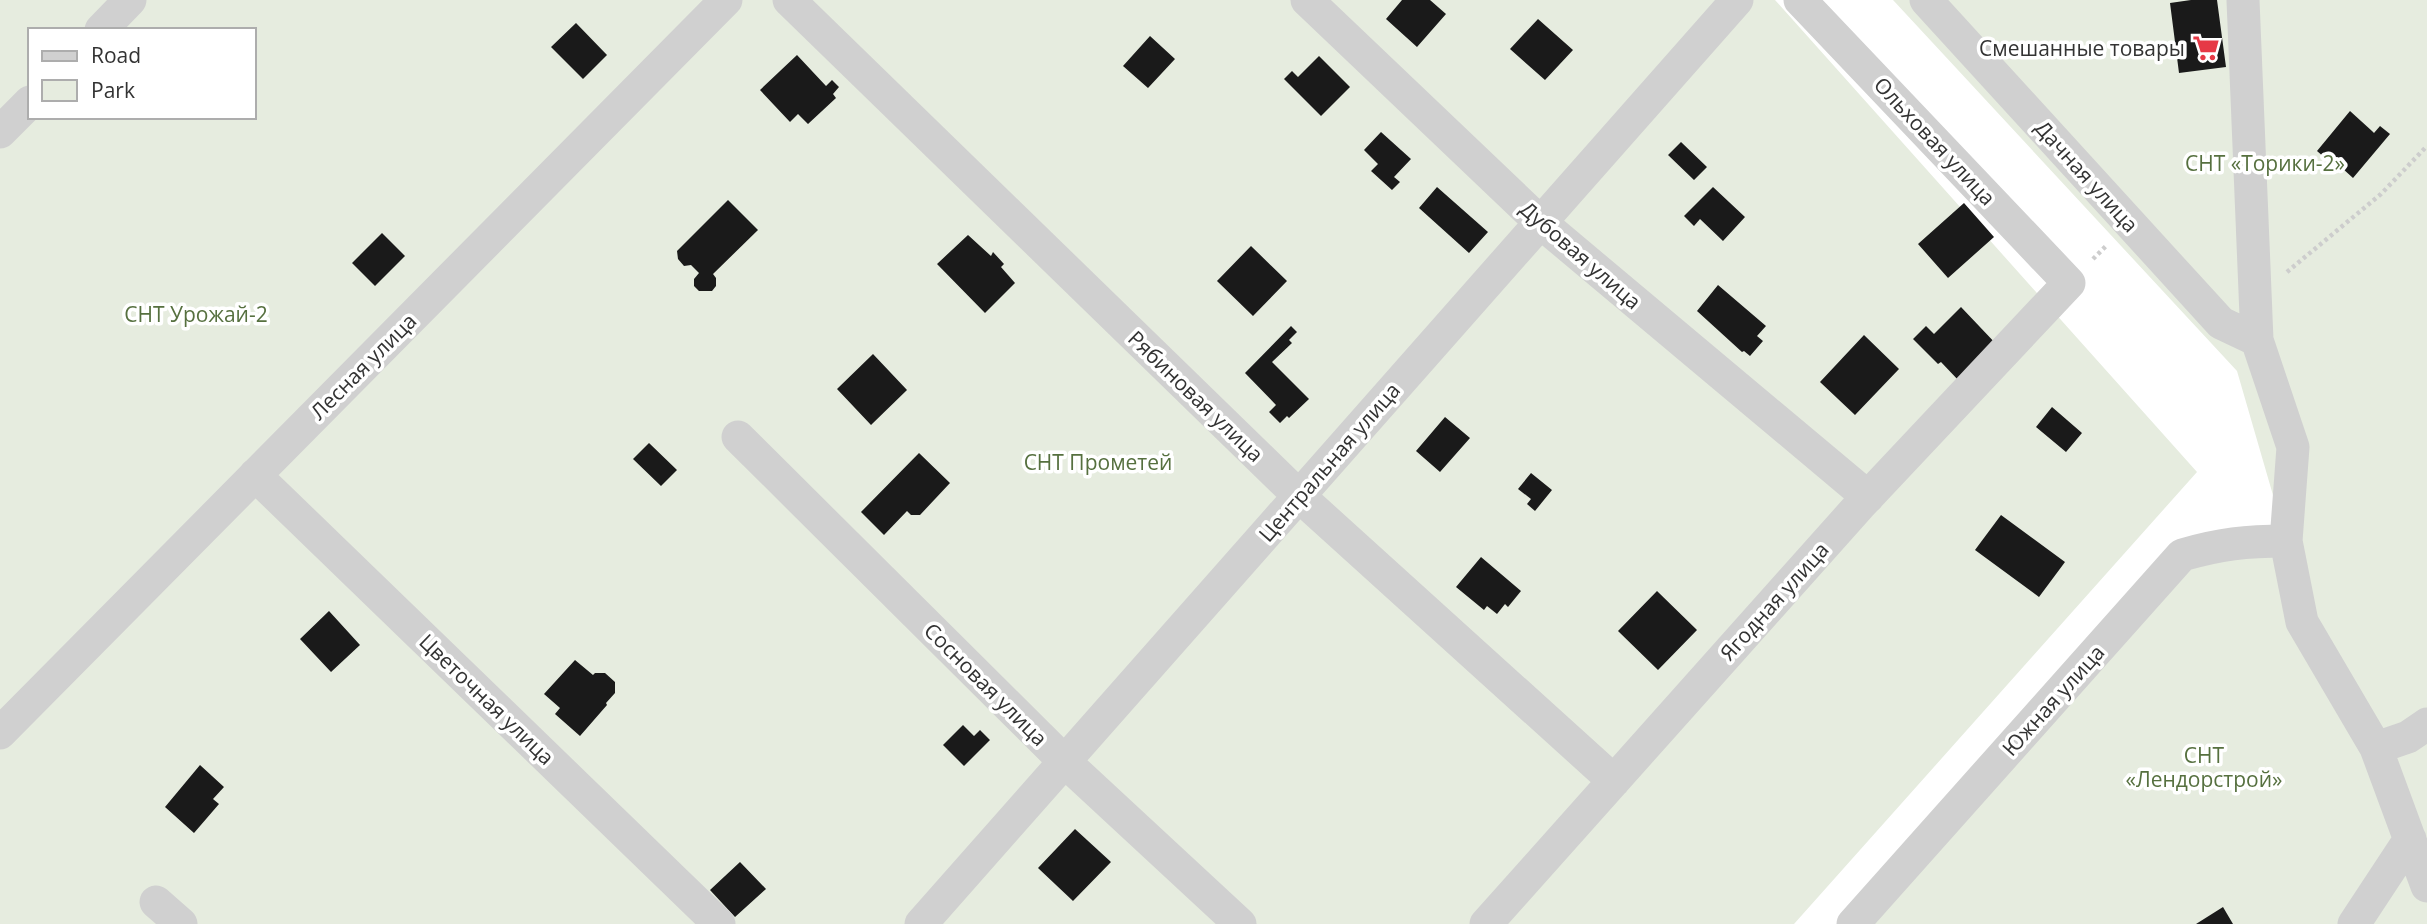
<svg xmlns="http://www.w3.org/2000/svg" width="2427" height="924" font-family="'Open Sans',sans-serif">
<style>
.green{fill:#e6ecdf;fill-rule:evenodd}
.building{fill:#1a1a1a}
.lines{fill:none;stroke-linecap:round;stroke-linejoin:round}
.path{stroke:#cdcdcd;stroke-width:4.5;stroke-dasharray:3.5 3.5;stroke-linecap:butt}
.street{stroke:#d0d0d0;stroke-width:33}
.labels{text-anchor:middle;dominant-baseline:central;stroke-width:7;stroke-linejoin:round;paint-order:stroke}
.poi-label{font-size:21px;fill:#333;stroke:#fff;text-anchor:end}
.street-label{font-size:21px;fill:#333;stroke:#fff}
.park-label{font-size:21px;fill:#56703f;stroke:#fff}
</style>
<rect width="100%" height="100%" fill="#fff"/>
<!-- green -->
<path class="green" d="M 0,0 L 1775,0 L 2197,472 L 1794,924 L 0,924 ZM 30,30 L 254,30 L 254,117 L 30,117 Z
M 1893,0 L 2427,0 L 2427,924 L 1853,924 L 2182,555 L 2286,540 L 2237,371 Z"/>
<!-- building -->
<path class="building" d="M 1402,0 L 1430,0 L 1446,14 L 1417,47 L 1386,19 Z
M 2191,0 L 2217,0 L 2226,67 L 2179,73 L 2170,3 Z
M 1538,19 L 1573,50 L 1545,80 L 1510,49 Z
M 576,23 L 607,55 L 583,79 L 551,47 Z
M 1150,36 L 1175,59 L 1148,88 L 1123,66 Z
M 797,55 L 826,86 L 832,80 L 839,87 L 833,94 L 836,98 L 808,124 L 798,114 L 790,122 L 760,90 Z
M 1319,56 L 1350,87 L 1321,116 L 1284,79 L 1292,71 L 1298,77 Z
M 2350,111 L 2372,131 L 2374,133 L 2380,126 L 2390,134 L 2353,178 L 2342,168 L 2340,171 L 2317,151 Z
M 1381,132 L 1411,159 L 1394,177 L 1400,182 L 1392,190 L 1371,171 L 1378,164 L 1364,150 Z
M 1681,142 L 1707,167 L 1694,180 L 1668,155 Z
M 1437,187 L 1488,232 L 1469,253 L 1419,208 Z
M 1713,187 L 1745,217 L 1723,241 L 1700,219 L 1694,226 L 1684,216 Z
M 728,200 L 758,230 L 713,274 L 716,278 L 716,286 L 712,291 L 699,291 L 694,286 L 694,279 L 699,273 L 691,265 L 684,266 L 678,259 L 677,251 Z
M 1964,203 L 1994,237 L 1948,278 L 1918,244 Z
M 382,233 L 405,256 L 375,286 L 352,263 Z
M 968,235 L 991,256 L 993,252 L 1004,264 L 1001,267 L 1015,283 L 985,313 L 937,264 Z
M 1251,246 L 1287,281 L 1253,316 L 1217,281 Z
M 1718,285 L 1766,326 L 1757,336 L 1763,341 L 1750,356 L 1744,351 L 1742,352 L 1697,311 Z
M 1961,307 L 1998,346 L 1960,382 L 1941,362 L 1938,364 L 1913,339 L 1926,326 L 1934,334 Z
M 1291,326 L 1297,332 L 1289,340 L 1292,343 L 1272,362 L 1309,399 L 1289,418 L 1287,416 L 1280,423 L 1269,412 L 1276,405 L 1245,373 Z
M 1864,335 L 1899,369 L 1855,415 L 1820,382 Z
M 873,354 L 907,390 L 871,425 L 837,389 Z
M 2052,407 L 2082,433 L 2066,452 L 2036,427 Z
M 1445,417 L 1470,438 L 1440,472 L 1416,451 Z
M 649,443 L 677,470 L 661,486 L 633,459 Z
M 919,453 L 950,483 L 920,515 L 911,515 L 907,511 L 884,535 L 861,512 Z
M 1531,473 L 1552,490 L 1535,511 L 1527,504 L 1531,499 L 1518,489 Z
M 2001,515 L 2065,562 L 2039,597 L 1975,550 Z
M 1481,557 L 1521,591 L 1508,607 L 1505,604 L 1497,614 L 1487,606 L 1484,610 L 1456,587 Z
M 1657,591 L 1697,630 L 1658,670 L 1618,631 Z
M 329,611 L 360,645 L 331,672 L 300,639 Z
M 575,660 L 593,675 L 595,673 L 605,673 L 615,682 L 615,693 L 606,703 L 607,705 L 580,736 L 555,714 L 560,708 L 544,694 Z
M 963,725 L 974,736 L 980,730 L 990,740 L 964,766 L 943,745 Z
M 200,765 L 224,787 L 213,799 L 219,804 L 194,833 L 165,807 Z
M 1075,829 L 1111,862 L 1073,901 L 1038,868 Z
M 740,862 L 766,889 L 735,917 L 710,890 Z
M 2223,907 L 2233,924 L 2196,924 Z"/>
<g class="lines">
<!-- path -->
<path class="path" d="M 2093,259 L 2106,246
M 2287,272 L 2381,194 L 2427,146"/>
<!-- street -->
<path class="street" d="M 789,0 L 1299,496 L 1614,781
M 1307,0 L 1540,222 L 1868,497
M 1926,0 L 2221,323 L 2257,340
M 2243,0 L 2257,340 L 2293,447 L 2286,541 L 2302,622 L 2376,748 L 2427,886
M 101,30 L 130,0
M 0,132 L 30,102
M 738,437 L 1064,761 L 1240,924
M 255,475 L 719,924
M 0,733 L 726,0
M 2376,748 L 2408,737 L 2427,724
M 156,902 L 181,924
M 921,924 L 1737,0
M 1486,924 L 1860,505 L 2069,283 L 1800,0
M 1853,924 L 2182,555 C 2220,544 2246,541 2286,541
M 2354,924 L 2410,839"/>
</g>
<!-- icons -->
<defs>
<symbol id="supermarket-bare" viewBox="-9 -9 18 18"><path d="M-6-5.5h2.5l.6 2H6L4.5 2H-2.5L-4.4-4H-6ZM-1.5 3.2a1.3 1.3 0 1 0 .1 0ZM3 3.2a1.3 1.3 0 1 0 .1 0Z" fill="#e63946" stroke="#fff" stroke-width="2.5" paint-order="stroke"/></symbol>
</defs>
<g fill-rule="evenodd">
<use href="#supermarket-bare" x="2187" y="29" width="38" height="38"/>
</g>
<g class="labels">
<!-- poi labels -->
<g class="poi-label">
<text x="2185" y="48">Смешанные товары</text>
</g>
<!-- street labels -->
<g class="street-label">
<text transform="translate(1935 141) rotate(47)">Ольховая улица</text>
<text transform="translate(2087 176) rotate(48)">Дачная улица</text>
<text transform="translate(1581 255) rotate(41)">Дубовая улица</text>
<text transform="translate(363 366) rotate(-45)">Лесная улица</text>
<text transform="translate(1196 396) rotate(44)">Рябиновая улица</text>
<text transform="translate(1329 462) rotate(-49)">Центральная улица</text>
<text transform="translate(1774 601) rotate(-48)">Ягодная улица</text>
<text transform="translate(986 684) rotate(45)">Сосновая улица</text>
<text transform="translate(487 699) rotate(44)">Цветочная улица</text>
<text transform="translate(2053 700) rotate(-48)">Южная улица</text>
</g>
<!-- park labels -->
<g class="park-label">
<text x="2265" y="163">СНТ «Торики-2»</text>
<text x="196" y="314">СНТ Урожай-2</text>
<text x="1098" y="462">СНТ Прометей</text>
<text x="2204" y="755">СНТ<tspan x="2204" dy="24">«Лендорстрой»</tspan></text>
</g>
</g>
<!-- legend -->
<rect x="28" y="28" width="228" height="91" fill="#ffffff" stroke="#adadad" stroke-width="2"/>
<rect x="42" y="51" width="35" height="10" fill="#d0d0d0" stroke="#adadad" stroke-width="2"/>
<text x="91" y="63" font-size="21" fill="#333333">Road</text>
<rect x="42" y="80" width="35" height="21" fill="#e6ecdf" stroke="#adadad" stroke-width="2"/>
<text x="91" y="98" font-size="21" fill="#333333">Park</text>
</svg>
